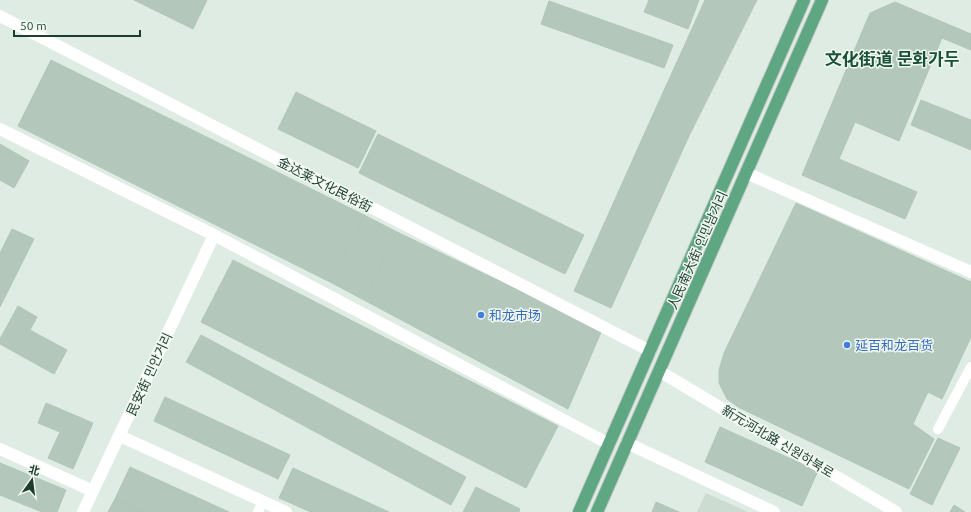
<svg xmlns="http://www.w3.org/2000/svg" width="971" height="512" font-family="Ubuntu,'Noto Sans SC','Noto Sans KR',sans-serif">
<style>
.built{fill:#cddcd1}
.building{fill:#b4c7bb;stroke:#b1c6b8}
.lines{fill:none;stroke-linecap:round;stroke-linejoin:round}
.primary-casing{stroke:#c0c9c4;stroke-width:14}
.service{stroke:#fff;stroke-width:10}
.minor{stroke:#fff;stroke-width:12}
.primary{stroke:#5fa682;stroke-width:12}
.shop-dot{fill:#3f7fe0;stroke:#f0f8f2;stroke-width:1.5}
.labels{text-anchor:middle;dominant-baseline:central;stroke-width:3;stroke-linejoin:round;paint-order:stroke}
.street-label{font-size:13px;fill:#1e3d2d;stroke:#f0f8f2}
.shop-label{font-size:13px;fill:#366cbe;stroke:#f0f8f2;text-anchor:start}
.district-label{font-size:17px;font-weight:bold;fill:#185135;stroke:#f0f8f2}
</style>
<rect width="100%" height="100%" fill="#dfece3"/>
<!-- built -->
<path class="built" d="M 706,493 L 748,512 L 697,512 Z"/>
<!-- building -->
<path class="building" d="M 134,0 L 207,0 L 193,29 Z
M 649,0 L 699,0 L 688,29 L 644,12 Z
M 705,0 L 757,0 L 689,136 L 651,119 Z
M 549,1 L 673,45 L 664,68 L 541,24 Z
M 895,2 L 971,34 L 971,50 L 942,38 L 899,141 L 855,122 L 839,159 L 917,192 L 905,219 L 802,175 L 870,13 Z
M 51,60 L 364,215 L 330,282 L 18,126 Z
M 296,92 L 376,131 L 358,168 L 278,129 Z
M 921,100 L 971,120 L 971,150 L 911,125 Z
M 651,119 L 689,136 L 611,308 L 574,291 Z
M 378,134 L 584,235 L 565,274 L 359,173 Z
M 0,144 L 29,161 L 14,188 L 0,180 Z
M 796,203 L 971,282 L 971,337 L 942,399 L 928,392 L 913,424 L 934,439 L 909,489 L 738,407 L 727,399 L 719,383 L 719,370 L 724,353 Z
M 364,215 L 397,232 L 364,300 L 330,282 Z
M 12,229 L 34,239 L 0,307 L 0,253 Z
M 397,232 L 602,330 L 568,409 L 364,300 Z
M 233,260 L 558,426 L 526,488 L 201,322 Z
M 18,306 L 37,317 L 30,330 L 67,350 L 54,374 L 0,344 L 0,339 Z
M 201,335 L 466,477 L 451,505 L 186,362 Z
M 165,397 L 290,455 L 278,479 L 154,421 Z
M 46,403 L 93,423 L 73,469 L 48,458 L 60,432 L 38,423 Z
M 720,427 L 818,471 L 802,506 L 705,462 Z
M 938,438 L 960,448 L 932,505 L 910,494 Z
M 0,463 L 66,490 L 57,512 L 42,512 L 0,495 Z
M 130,467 L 229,512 L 145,512 L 115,499 Z
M 293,468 L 389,512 L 311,512 L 279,498 Z
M 476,487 L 520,509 L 519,512 L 463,512 Z
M 115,499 L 145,512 L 108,512 Z
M 656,502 L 679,512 L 652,512 Z
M 954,505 L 965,512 L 950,512 Z"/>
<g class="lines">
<defs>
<path id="primary" d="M 579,512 L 804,0
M 597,512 L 822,0"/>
</defs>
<!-- primary casing -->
<use href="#primary" class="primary-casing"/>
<!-- service -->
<path class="service" d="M 938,429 L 971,367
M 258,512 L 263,502"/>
<!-- minor -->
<path class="minor" d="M 0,16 L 650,351
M 0,129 L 214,235 L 609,444
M 746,173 L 971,272
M 659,371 L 896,512
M 120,436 L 286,512
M 627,443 L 774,512
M 0,449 L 93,491
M 83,512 L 214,235"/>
<!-- primary -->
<use href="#primary" class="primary"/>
</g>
<!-- markers -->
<g class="shop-dot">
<circle cx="481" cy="315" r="4"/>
<circle cx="847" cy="345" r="4"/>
</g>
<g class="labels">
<!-- street labels -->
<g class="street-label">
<text transform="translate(325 184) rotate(27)">金达莱文化民俗街</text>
<text transform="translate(697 250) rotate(-66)">人民南大街 인민남거리</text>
<text transform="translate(149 374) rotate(-65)">民安街 민안거리</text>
<text transform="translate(778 441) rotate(31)">新元河北路 신원하북로</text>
</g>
<!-- shop labels -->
<g class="shop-label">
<text x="489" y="315">和龙市场</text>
<text x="855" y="345">延百和龙百货</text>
</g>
<!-- district labels -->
<g class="district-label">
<text x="892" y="58">文化街道 문화가두</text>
</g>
</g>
<!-- north arrow -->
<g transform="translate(32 480) rotate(14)" stroke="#f0f8f2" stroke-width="3" paint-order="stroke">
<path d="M0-3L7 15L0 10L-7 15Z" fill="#1e3d2d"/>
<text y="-6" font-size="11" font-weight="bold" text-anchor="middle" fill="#1e3d2d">北</text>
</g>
<!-- scale -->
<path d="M14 30v6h126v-6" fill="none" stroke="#1e3d2d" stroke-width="2"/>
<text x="20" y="30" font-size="12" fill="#1e3d2d" stroke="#f0f8f2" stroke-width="3" paint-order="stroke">50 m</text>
</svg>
